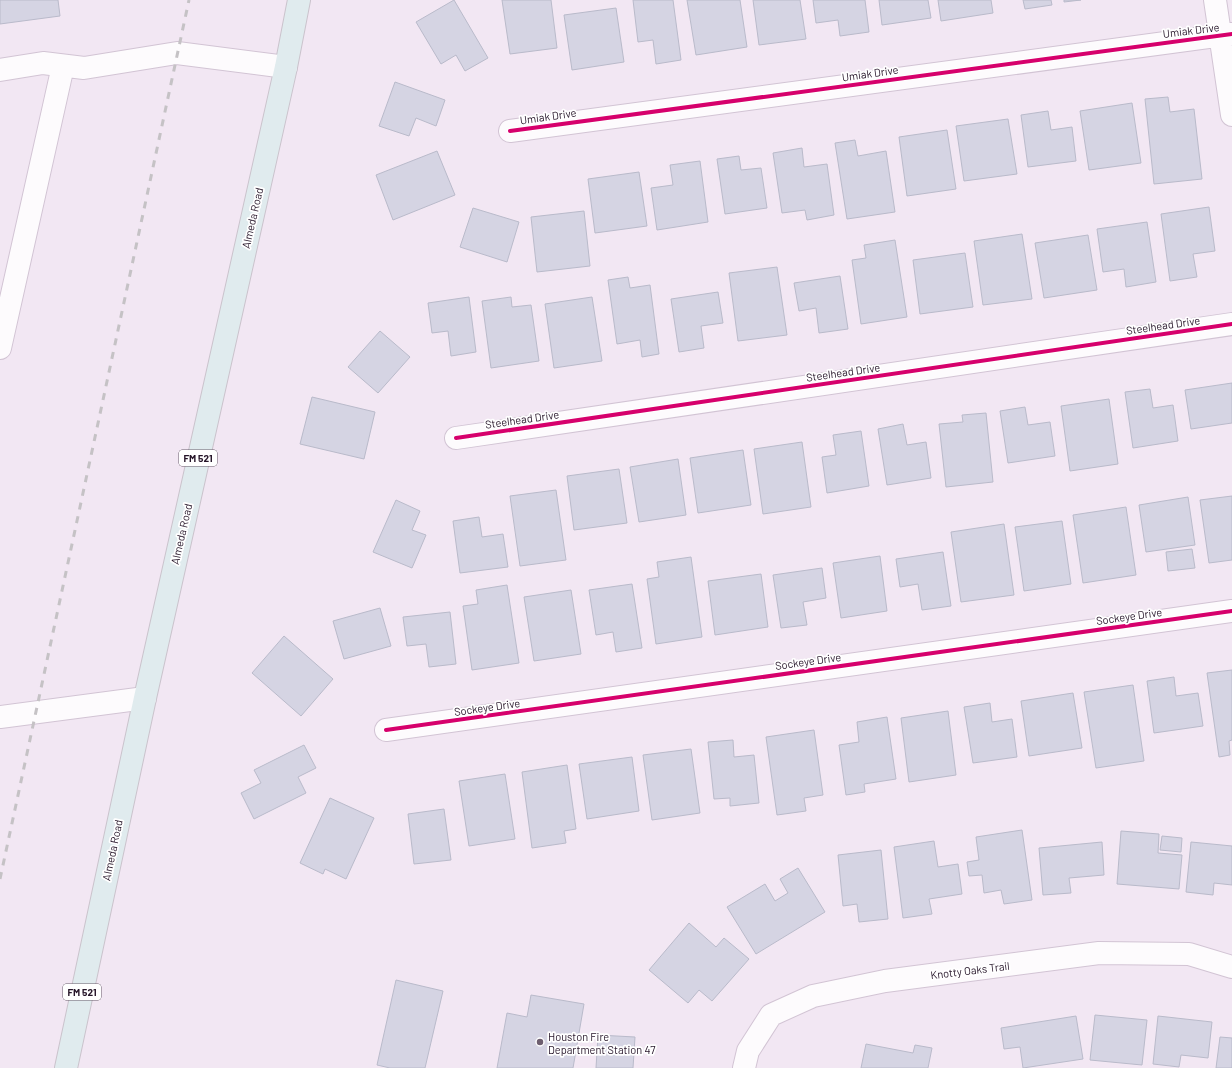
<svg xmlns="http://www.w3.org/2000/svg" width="1232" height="1068" font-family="Barlow,sans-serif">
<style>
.building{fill:#d5d4e3;stroke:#b9baca}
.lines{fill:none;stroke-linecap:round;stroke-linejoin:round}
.minor-casing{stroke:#d2c4d4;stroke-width:24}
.major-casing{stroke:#cac3cc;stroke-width:24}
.minor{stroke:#fdfbfd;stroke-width:22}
.major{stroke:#e0ebee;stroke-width:22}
.rail{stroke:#c5c2c5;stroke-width:3;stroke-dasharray:7 7;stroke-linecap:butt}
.cycleway-casing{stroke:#fff;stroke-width:6}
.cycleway{stroke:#d6006c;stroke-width:4}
.poi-dot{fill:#6d5e6f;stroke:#fff;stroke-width:1.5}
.labels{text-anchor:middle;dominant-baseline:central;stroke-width:3.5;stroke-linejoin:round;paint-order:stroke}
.shield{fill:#fff;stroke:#665a68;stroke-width:1}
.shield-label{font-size:10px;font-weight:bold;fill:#251428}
.street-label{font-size:11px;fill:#251428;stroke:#fff}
.poi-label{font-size:11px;fill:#251428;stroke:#fff;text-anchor:start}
</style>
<rect width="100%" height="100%" fill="#f2e7f3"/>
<!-- building -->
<path class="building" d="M 0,0 L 58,0 L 60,16 L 0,24 Z
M 454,0 L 488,58 L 465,71 L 456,55 L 441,64 L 416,22 Z
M 502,0 L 551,0 L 557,48 L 510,54 Z
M 633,0 L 673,0 L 681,60 L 656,64 L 653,40 L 638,42 Z
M 687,0 L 740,0 L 747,47 L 696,55 Z
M 753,0 L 800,0 L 806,39 L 759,45 Z
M 813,0 L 865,0 L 869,32 L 840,36 L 838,20 L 816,23 Z
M 879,0 L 928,0 L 931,18 L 882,25 Z
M 938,0 L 991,0 L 993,13 L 941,21 Z
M 1023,0 L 1051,0 L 1052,5 L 1025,9 Z
M 1064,0 L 1081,0 L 1064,2 Z
M 616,8 L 624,62 L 572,70 L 564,15 Z
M 395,82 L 445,100 L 436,126 L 416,118 L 409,136 L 379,126 Z
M 1168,97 L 1170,112 L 1194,109 L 1202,179 L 1154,184 L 1145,99 Z
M 1132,103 L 1141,163 L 1089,170 L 1080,111 Z
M 1048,111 L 1051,130 L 1072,127 L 1076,161 L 1028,167 L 1021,115 Z
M 1008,119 L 1017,174 L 964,181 L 956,126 Z
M 947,130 L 956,189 L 907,196 L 899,137 Z
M 855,140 L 858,156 L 886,151 L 895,212 L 847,219 L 835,143 Z
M 802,148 L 804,167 L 827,164 L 834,215 L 807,220 L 805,210 L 782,213 L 773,153 Z
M 437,151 L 455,195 L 393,220 L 376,175 Z
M 739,156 L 741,170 L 761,168 L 767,208 L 725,214 L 717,159 Z
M 700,161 L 708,222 L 657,230 L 651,188 L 673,185 L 670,165 Z
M 639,172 L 647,226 L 595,233 L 588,179 Z
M 1209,207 L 1215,251 L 1193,254 L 1197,277 L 1170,281 L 1161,214 Z
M 473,208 L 519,222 L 507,262 L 460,247 Z
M 584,211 L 590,266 L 537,272 L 531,217 Z
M 1147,222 L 1156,282 L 1126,287 L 1124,269 L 1103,272 L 1097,229 Z
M 1022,234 L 1032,299 L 983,305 L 974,241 Z
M 1088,235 L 1097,290 L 1044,298 L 1035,243 Z
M 895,240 L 907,317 L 861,324 L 852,260 L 866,258 L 864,245 Z
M 965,253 L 973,307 L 920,314 L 913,260 Z
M 777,267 L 787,335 L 738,341 L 729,273 Z
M 840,276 L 848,329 L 819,333 L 816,308 L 799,311 L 794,283 Z
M 628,277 L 630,288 L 650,285 L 659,354 L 642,357 L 640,340 L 617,344 L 608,280 Z
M 718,292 L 723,323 L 701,326 L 704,348 L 679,352 L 671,299 Z
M 469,297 L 476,352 L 451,356 L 448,331 L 432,333 L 428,303 Z
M 511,297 L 512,307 L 531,305 L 539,361 L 491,368 L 482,301 Z
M 592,297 L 602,361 L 554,368 L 545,304 Z
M 380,331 L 410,357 L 378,393 L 348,367 Z
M 1232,383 L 1232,423 L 1191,429 L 1185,390 Z
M 1150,389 L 1153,408 L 1173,405 L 1178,441 L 1133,448 L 1125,392 Z
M 312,397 L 375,412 L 364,459 L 300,444 Z
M 1109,399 L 1118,464 L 1070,471 L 1061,406 Z
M 1025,407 L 1028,425 L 1050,422 L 1055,456 L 1008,463 L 1000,411 Z
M 986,413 L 993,482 L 946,487 L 939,424 L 963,422 L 962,415 Z
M 903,424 L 907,445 L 926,442 L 931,478 L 887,485 L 878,429 Z
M 861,431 L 869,486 L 827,493 L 822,457 L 836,455 L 833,435 Z
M 802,442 L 811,507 L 763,514 L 754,449 Z
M 743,450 L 751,505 L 698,513 L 690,458 Z
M 678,459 L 686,515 L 639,522 L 630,467 Z
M 619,469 L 627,523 L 574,530 L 567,476 Z
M 556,490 L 566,560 L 520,566 L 510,496 Z
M 1232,496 L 1232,560 L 1209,563 L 1200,500 Z
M 1188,497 L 1195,545 L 1146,552 L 1139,505 Z
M 396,500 L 420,511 L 412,530 L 426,535 L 412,568 L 373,552 Z
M 1126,507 L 1136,575 L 1083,583 L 1073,515 Z
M 479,517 L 482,537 L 503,534 L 508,567 L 460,573 L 453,521 Z
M 1062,521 L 1071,584 L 1024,591 L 1015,527 Z
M 1004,524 L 1014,595 L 961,602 L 951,532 Z
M 1192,549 L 1195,568 L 1168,571 L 1166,552 Z
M 943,552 L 951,606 L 922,610 L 918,584 L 900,587 L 896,559 Z
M 880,556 L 887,611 L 841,618 L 833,563 Z
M 691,557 L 702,637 L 656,644 L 647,579 L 659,577 L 657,562 Z
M 822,568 L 826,598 L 803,602 L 807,625 L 781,628 L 773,575 Z
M 761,574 L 768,627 L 715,635 L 708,581 Z
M 632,584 L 642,648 L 616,652 L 613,632 L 596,635 L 589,590 Z
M 507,585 L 519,663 L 472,670 L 463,606 L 478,604 L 476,590 Z
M 571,590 L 581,654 L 534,661 L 524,597 Z
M 380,608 L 391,646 L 344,659 L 333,621 Z
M 450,612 L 456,664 L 429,667 L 426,644 L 407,646 L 403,617 Z
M 284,636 L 333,679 L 301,716 L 252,673 Z
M 1232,670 L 1232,740 L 1229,741 L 1230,755 L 1219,757 L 1207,673 Z
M 1174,677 L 1176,696 L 1198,693 L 1203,726 L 1154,733 L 1147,681 Z
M 1133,685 L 1144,761 L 1096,768 L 1084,692 Z
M 1073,693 L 1082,748 L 1029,756 L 1021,701 Z
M 990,703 L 992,722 L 1012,719 L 1017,757 L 973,763 L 964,707 Z
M 948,711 L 956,775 L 909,782 L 901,718 Z
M 887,717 L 896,779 L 864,784 L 865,792 L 846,795 L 839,745 L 859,742 L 857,722 Z
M 814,730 L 823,795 L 804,798 L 806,811 L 777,815 L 766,737 Z
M 733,740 L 734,757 L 754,755 L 759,803 L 730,806 L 730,798 L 714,799 L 708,742 Z
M 304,745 L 316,768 L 298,777 L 306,793 L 254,819 L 241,793 L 261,783 L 254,770 Z
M 691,749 L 700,813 L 652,820 L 643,755 Z
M 632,757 L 639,811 L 587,819 L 579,764 Z
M 567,765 L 576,829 L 564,831 L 566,843 L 532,848 L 522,772 Z
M 505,774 L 515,839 L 469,846 L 459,781 Z
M 330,798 L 374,818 L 346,879 L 325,869 L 323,874 L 300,863 Z
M 444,809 L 451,860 L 414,864 L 408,814 Z
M 1022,830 L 1032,900 L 1004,904 L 1001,890 L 984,893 L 982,875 L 969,876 L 967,862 L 979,860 L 976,837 Z
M 1121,831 L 1159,834 L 1158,853 L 1182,855 L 1179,889 L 1117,884 Z
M 1162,836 L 1182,838 L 1181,852 L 1160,850 Z
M 934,841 L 938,867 L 958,864 L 962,894 L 929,899 L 932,914 L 903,918 L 894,847 Z
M 1102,842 L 1104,875 L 1069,878 L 1071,893 L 1043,895 L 1039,848 Z
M 1191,842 L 1232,846 L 1232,885 L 1214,883 L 1213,895 L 1186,892 Z
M 881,850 L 888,919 L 859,922 L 857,904 L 843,906 L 838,855 Z
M 798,868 L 825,912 L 756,954 L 727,907 L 765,884 L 775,901 L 788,893 L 780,879 Z
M 689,923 L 716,947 L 724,938 L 749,959 L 712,1001 L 699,990 L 688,1003 L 649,970 Z
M 396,980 L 443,991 L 425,1068 L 390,1068 L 377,1065 Z
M 531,995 L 584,1004 L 573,1068 L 497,1068 L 507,1013 L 527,1017 Z
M 1095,1015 L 1147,1020 L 1142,1065 L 1090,1060 Z
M 1076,1016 L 1083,1059 L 1023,1068 L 1020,1047 L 1004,1049 L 1001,1028 Z
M 1158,1016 L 1212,1022 L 1208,1058 L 1181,1055 L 1179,1067 L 1153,1064 Z
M 598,1035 L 635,1037 L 633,1068 L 596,1068 Z
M 1220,1037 L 1232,1038 L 1232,1068 L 1216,1068 Z
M 866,1044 L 913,1053 L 915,1045 L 932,1048 L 928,1068 L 861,1068 Z"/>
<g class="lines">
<defs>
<path id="minor" d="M 1215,0 L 1232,115
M 0,70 L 43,63 L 84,68 L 177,53 L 286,67
M 510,131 L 1232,34
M 0,348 L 63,66
M 456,438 L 1232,324
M 0,717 L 145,698
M 386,730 L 1232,611
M 744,1068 L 748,1051 L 771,1015 L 813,996 L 885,981 L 1099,953 L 1189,954 L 1232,967"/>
<path id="major" d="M 66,1068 L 145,698 L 286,67 L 299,0"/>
</defs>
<!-- minor casing -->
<use href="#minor" class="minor-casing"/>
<!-- major casing -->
<use href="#major" class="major-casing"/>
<!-- minor -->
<use href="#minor" class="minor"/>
<!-- major -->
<use href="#major" class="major"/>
<!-- rail -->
<path class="rail" d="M 0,879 L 189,0"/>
<defs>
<path id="cycleway" d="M 510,131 L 1232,34
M 456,438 L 1232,324
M 386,730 L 1232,611"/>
</defs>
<!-- cycleway casing -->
<use href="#cycleway" class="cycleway-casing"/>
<!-- cycleway -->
<use href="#cycleway" class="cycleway"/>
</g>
<!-- markers -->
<circle class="poi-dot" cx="540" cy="1042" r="4"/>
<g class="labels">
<!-- shield labels -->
<g class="shield">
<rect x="179" y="450" width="38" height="16" rx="3"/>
<rect x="63" y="984" width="38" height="16" rx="3"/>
</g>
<g class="shield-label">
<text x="198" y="458">FM 521</text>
<text x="82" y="992">FM 521</text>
</g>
<!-- street labels -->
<g class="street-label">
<text transform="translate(1191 30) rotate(-7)">Umiak Drive</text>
<text transform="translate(870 73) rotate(-8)">Umiak Drive</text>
<text transform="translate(548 116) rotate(-8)">Umiak Drive</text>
<text transform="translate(252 218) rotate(-77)">Almeda Road</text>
<text transform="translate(1163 325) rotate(-8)">Steelhead Drive</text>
<text transform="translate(843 372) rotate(-8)">Steelhead Drive</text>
<text transform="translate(522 419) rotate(-8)">Steelhead Drive</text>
<text transform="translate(181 534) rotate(-77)">Almeda Road</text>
<text transform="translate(1129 616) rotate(-8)">Sockeye Drive</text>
<text transform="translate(808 661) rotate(-8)">Sockeye Drive</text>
<text transform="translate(487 707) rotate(-8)">Sockeye Drive</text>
<text transform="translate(112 850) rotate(-78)">Almeda Road</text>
<text transform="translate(970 970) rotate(-7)">Knotty Oaks Trail</text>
</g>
<!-- poi labels -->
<g class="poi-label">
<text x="548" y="1036">Houston Fire<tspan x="548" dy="13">Department Station 47</tspan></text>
</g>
</g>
</svg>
